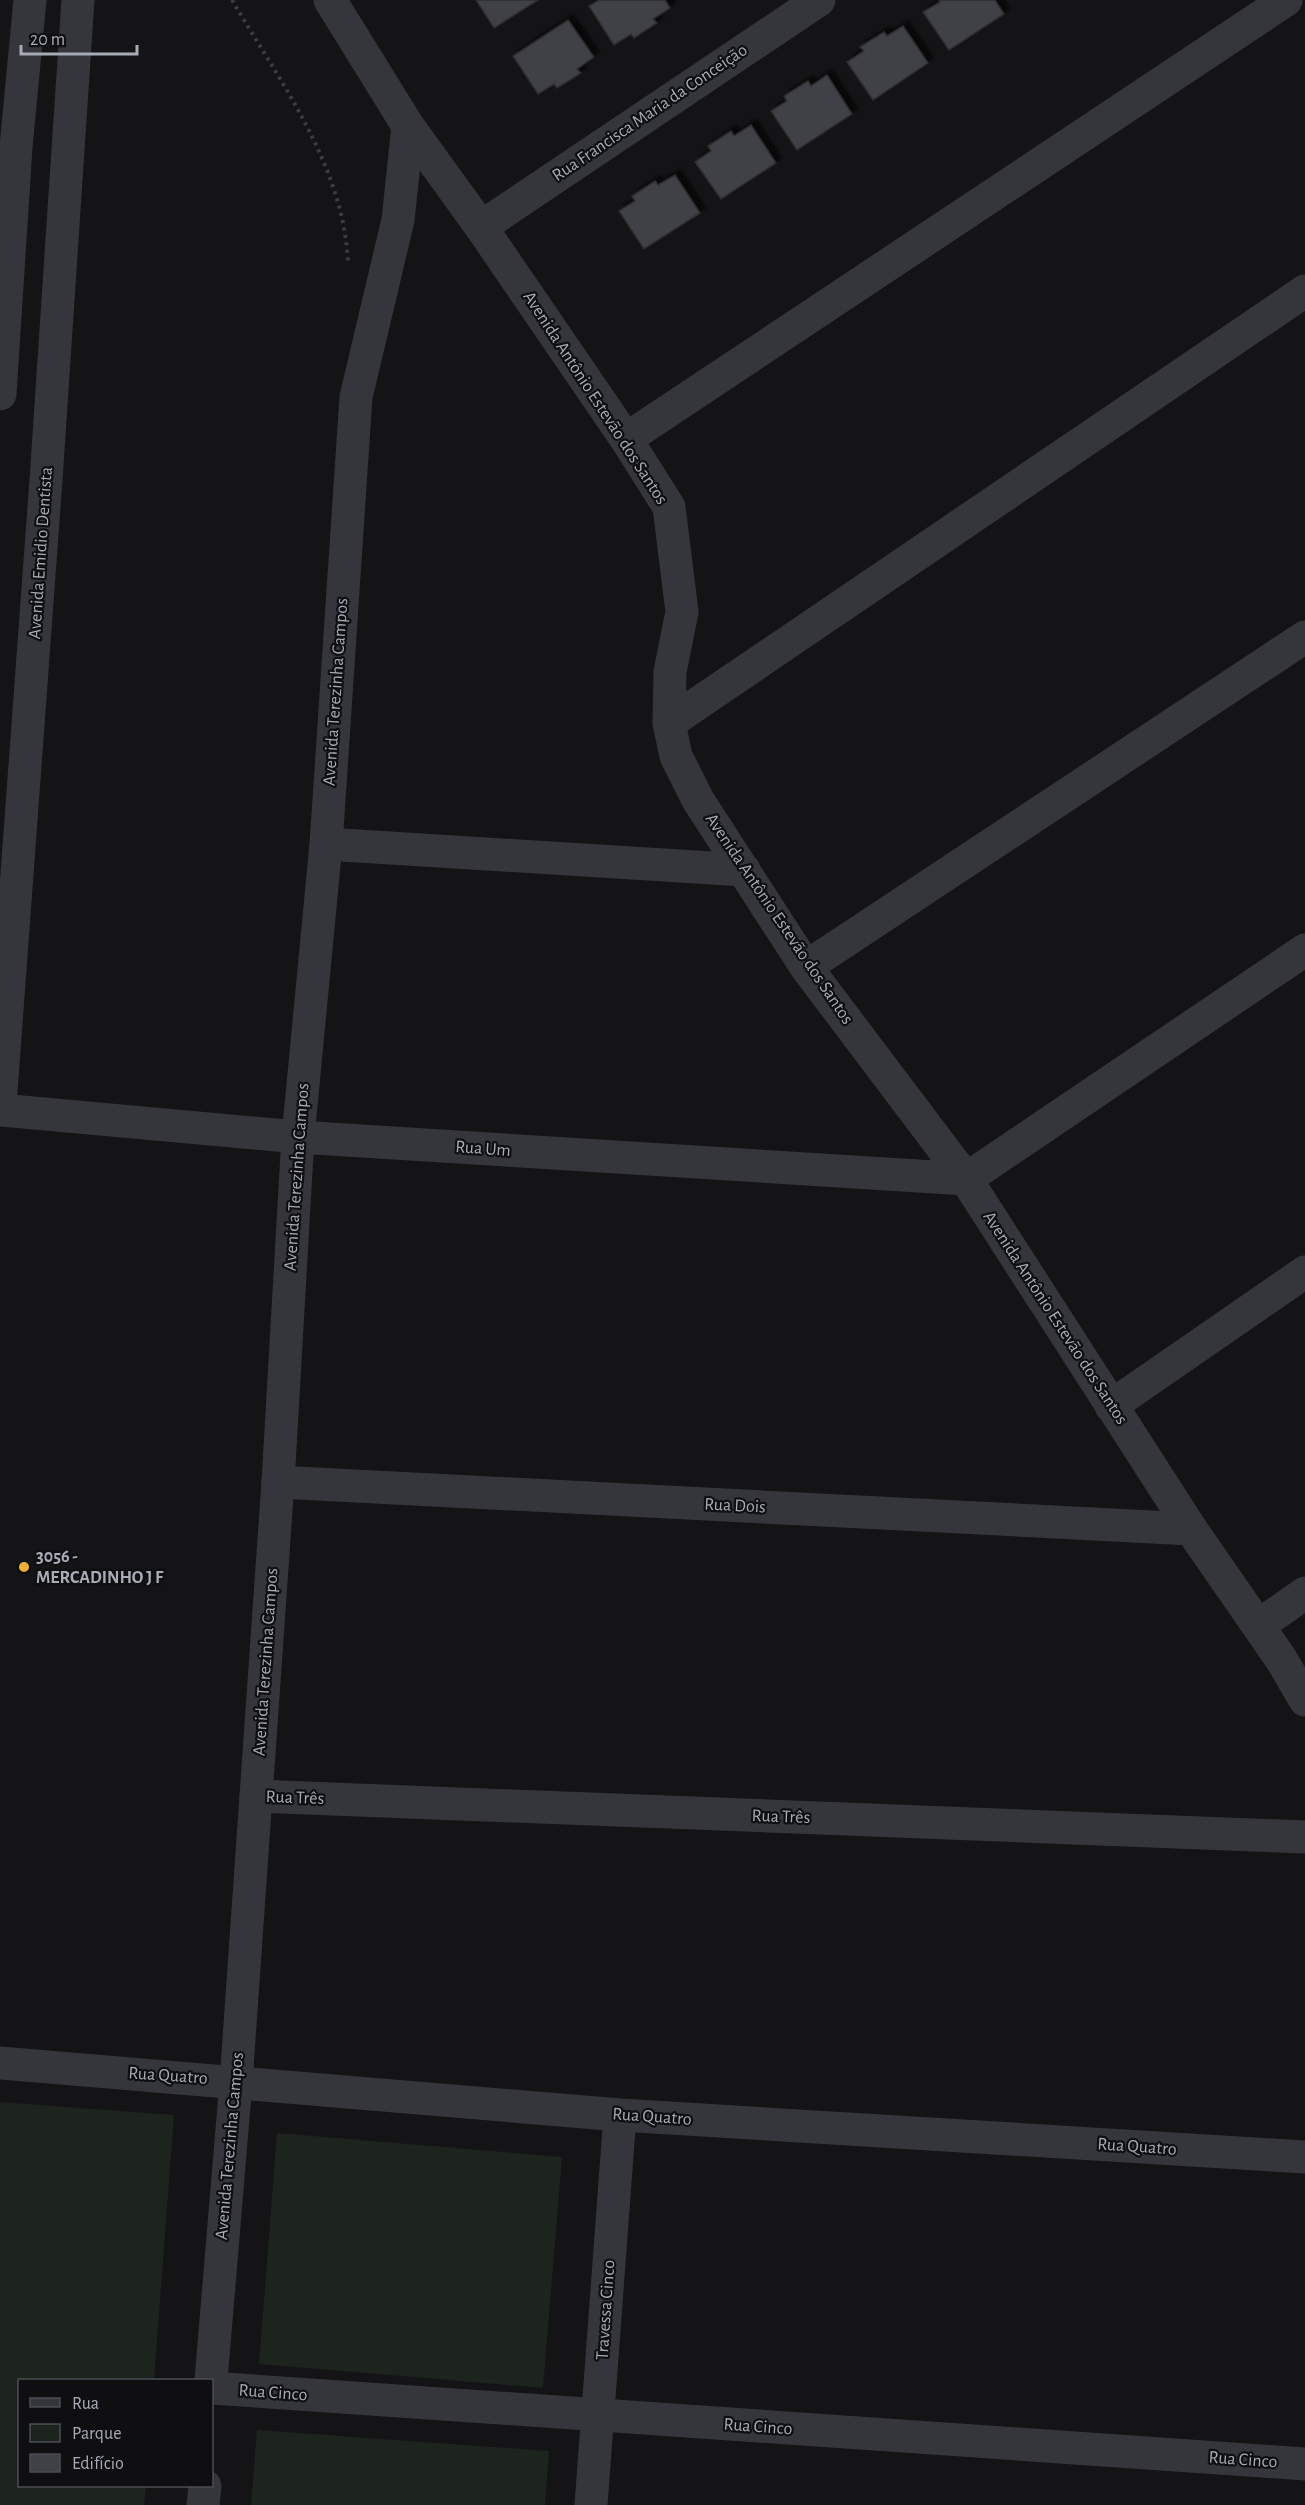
<svg xmlns="http://www.w3.org/2000/svg" width="1305" height="2505" font-family="'Alegreya Sans',sans-serif">
<style>
.green{fill:#1c241d}
.building{fill:#404146;stroke:#2e2e32;stroke-width:1.5;filter:url(#shadow)}
.lines{fill:none;stroke-linecap:round;stroke-linejoin:round}
.path{stroke:#3b3d42;stroke-width:4;stroke-dasharray:3 4.5;stroke-linecap:butt}
.minor{stroke:#35363b;stroke-width:33}
.tertiary{stroke:#35363b;stroke-width:33}
.poi-dot{fill:#ecb136;stroke:#0f0f11;stroke-width:2}
.labels{text-anchor:middle;dominant-baseline:central;stroke-width:4.5;stroke-linejoin:round;paint-order:stroke}
.street-label{font-size:18px;fill:#a6abb6;stroke:#0f0f11}
.poi-label{font-size:18px;font-weight:bold;fill:#a6abb6;stroke:#0f0f11;text-anchor:start}
</style>
<defs>
<filter id="shadow"><feDropShadow dx="5.5" dy="-5.5" stdDeviation="1.5" flood-color="#0009"/></filter>
</defs>
<rect width="100%" height="100%" fill="#141416"/>
<!-- green -->
<path class="green" d="M 0,2102 L 174,2115 L 154,2380 L 20,2380 L 20,2486 L 146,2486 L 144,2505 L 0,2505 Z
M 277,2133 L 562,2157 L 543,2388 L 259,2364 Z
M 257,2430 L 549,2451 L 545,2505 L 251,2505 Z"/>
<!-- building -->
<path class="building" d="M 476,0 L 538,0 L 494,28 Z
M 599,0 L 665,0 L 670,8 L 653,19 L 657,23 L 634,38 L 631,34 L 614,45 L 589,6 Z
M 939,0 L 995,0 L 1004,14 L 949,50 L 923,12 L 940,2 Z
M 568,20 L 594,57 L 577,69 L 581,73 L 557,88 L 554,84 L 538,94 L 513,56 Z
M 903,26 L 928,63 L 873,100 L 847,62 L 864,51 L 860,47 L 884,32 L 887,36 Z
M 827,75 L 852,114 L 797,150 L 771,111 L 787,101 L 784,96 L 808,81 L 811,86 Z
M 751,125 L 776,163 L 721,199 L 695,162 L 711,151 L 708,146 L 731,131 L 734,136 Z
M 675,175 L 700,213 L 644,249 L 619,211 L 635,201 L 632,196 L 655,181 L 658,185 Z"/>
<g class="lines">
<!-- path -->
<path class="path" d="M 232,0 C 280,82 343,164 348,262"/>
<!-- minor -->
<path class="minor" d="M 408,126 L 481,227 L 626,439 L 669,507 L 682,612 L 670,672 L 669,723 L 676,756 L 698,800 L 806,967 L 966,1179 L 1191,1529 L 1281,1659 L 1305,1700
M 481,227 L 819,0
M 0,394 L 16,147 L 30,0
M 626,439 L 1286,0
M 669,723 L 1305,291
M 326,844 L 744,870
M 806,967 L 1305,637
M 0,1105 L 46,480 L 78,0
M 0,1110 L 298,1137 L 966,1179 L 1305,950
M 1111,1406 L 1305,1272
M 278,1482 L 1191,1529
M 1258,1626 L 1305,1593
M 256,1796 L 1305,1837
M 0,2063 L 620,2115 L 1305,2157
M 212,2388 L 1305,2464
M 591,2505 L 620,2115"/>
<!-- tertiary -->
<path class="tertiary" d="M 211,2380 L 236,2082 L 256,1796 L 278,1482 L 298,1137 L 326,844 L 356,397 L 398,220 L 408,126 L 330,0
M 203,2505 L 205,2486"/>
</g>
<!-- markers -->
<circle class="poi-dot" cx="24" cy="1567" r="6"/>
<g class="labels">
<!-- street labels -->
<g class="street-label">
<text transform="translate(650 113) rotate(-34)">Rua Francisca Maria da Conceição</text>
<text transform="translate(595 398) rotate(57)">Avenida Antônio Estevão dos Santos</text>
<text transform="translate(41 553) rotate(-86)">Avenida Emidio Dentista</text>
<text transform="translate(336 692) rotate(-86)">Avenida Terezinha Campos</text>
<text transform="translate(779 919) rotate(56)">Avenida Antônio Estevão dos Santos</text>
<text transform="translate(483 1149) rotate(4)">Rua Um</text>
<text transform="translate(297 1177) rotate(-86)">Avenida Terezinha Campos</text>
<text transform="translate(1055 1318) rotate(57)">Avenida Antônio Estevão dos Santos</text>
<text transform="translate(735 1506) rotate(3)">Rua Dois</text>
<text transform="translate(266 1662) rotate(-86)">Avenida Terezinha Campos</text>
<text transform="translate(295 1798) rotate(2)">Rua Três</text>
<text transform="translate(781 1817) rotate(2)">Rua Três</text>
<text transform="translate(168 2076) rotate(4)">Rua Quatro</text>
<text transform="translate(652 2117) rotate(4)">Rua Quatro</text>
<text transform="translate(230 2146) rotate(-85)">Avenida Terezinha Campos</text>
<text transform="translate(1137 2147) rotate(4)">Rua Quatro</text>
<text transform="translate(606 2310) rotate(-86)">Travessa Cinco</text>
<text transform="translate(273 2393) rotate(4)">Rua Cinco</text>
<text transform="translate(758 2427) rotate(4)">Rua Cinco</text>
<text transform="translate(1243 2460) rotate(4)">Rua Cinco</text>
</g>
<!-- poi labels -->
<g class="poi-label">
<text x="36" y="1557">3056 -<tspan x="36" dy="21">MERCADINHO J F</tspan></text>
</g>
</g>
<!-- legend -->
<rect x="18" y="2379" width="195" height="108" fill="#0f0f11" stroke="#4b4d53" stroke-width="1.5"/>
<rect x="30" y="2398" width="30" height="9" fill="#35363b" stroke="#4b4d53" stroke-width="1.5"/>
<text x="72" y="2409" font-size="18" fill="#a6abb6">Rua</text>
<rect x="30" y="2424" width="30" height="18" fill="#1c241d" stroke="#4b4d53" stroke-width="1.5"/>
<text x="72" y="2439" font-size="18" fill="#a6abb6">Parque</text>
<rect x="30" y="2454" width="30" height="18" fill="#404146" stroke="#4b4d53" stroke-width="1.5"/>
<text x="72" y="2469" font-size="18" fill="#a6abb6">Edifício</text>
<!-- scale -->
<path d="M21 45v9h116v-9" fill="none" stroke="#a6abb6" stroke-width="3"/>
<text x="30" y="45" font-size="18" fill="#a6abb6" stroke="#0f0f11" stroke-width="4.5" paint-order="stroke">20 m</text>
</svg>
